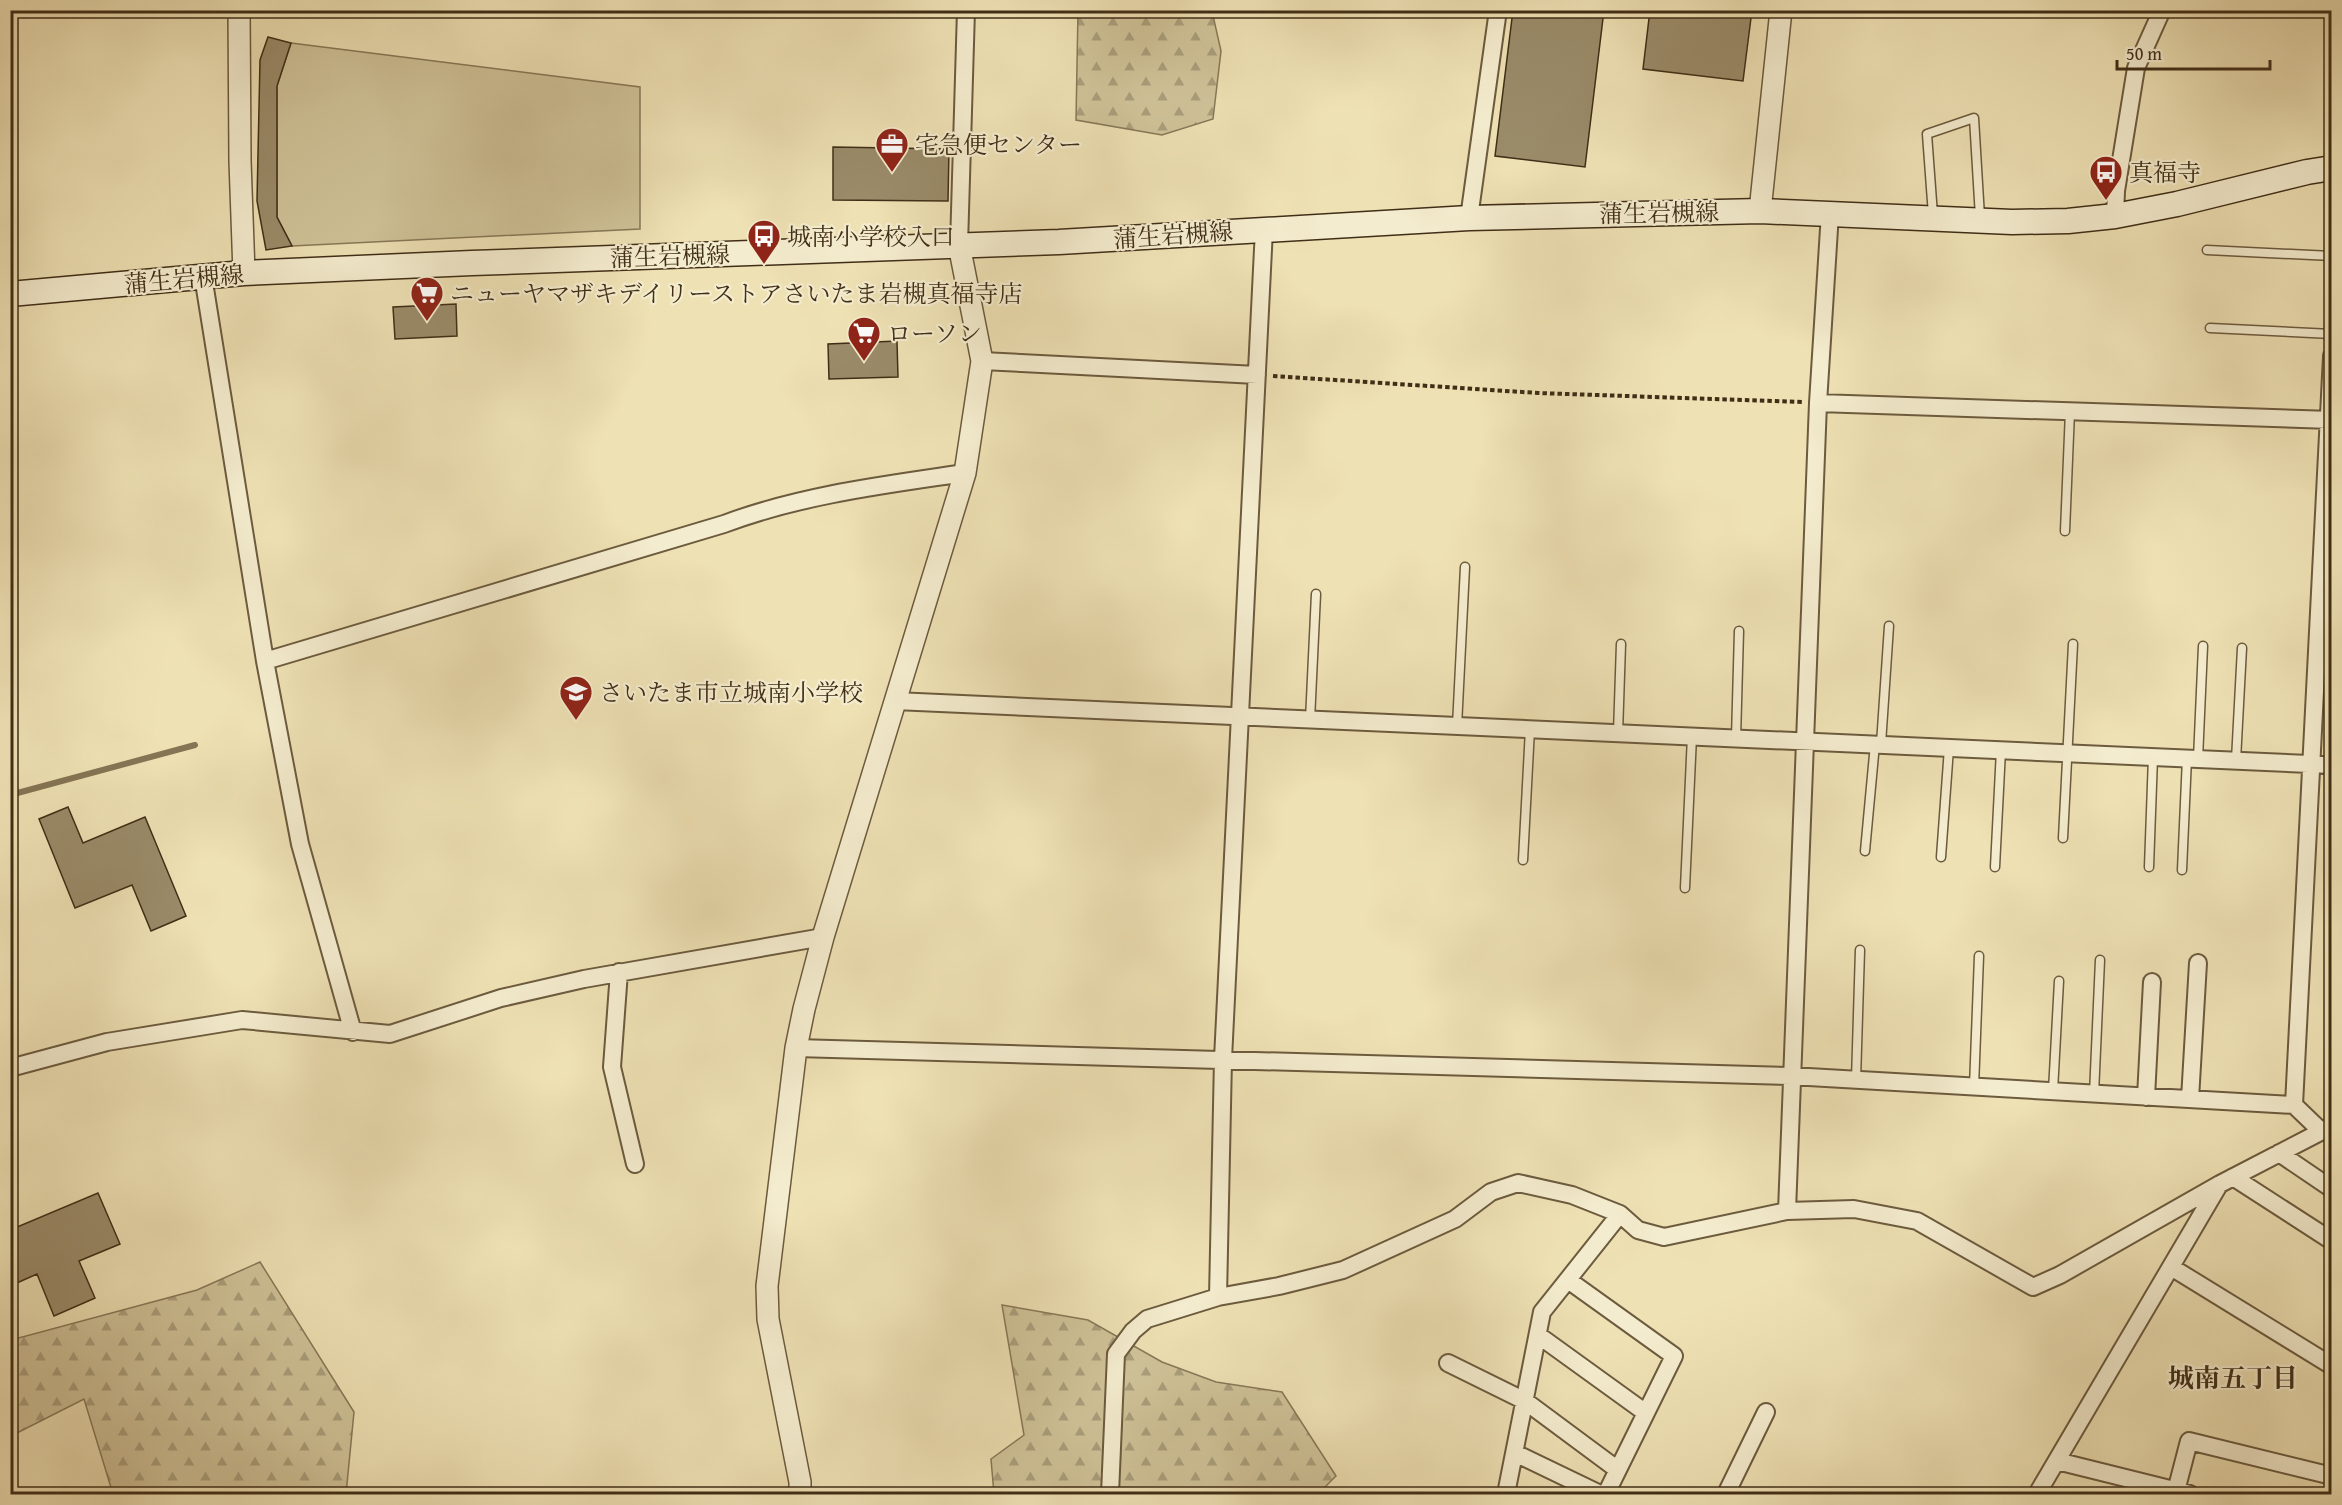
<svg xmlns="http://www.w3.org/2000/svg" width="2342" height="1505" font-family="'Gentium Book Plus','Noto Serif JP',serif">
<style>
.forest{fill:url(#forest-firs);stroke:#887858;stroke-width:1.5}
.garden{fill:#d0c399;stroke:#887858;stroke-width:1.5}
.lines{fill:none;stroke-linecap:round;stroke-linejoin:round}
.stream{stroke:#857555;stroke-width:6}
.building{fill:#9a8b69;stroke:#402e17;stroke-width:1.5}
.service-casing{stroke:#6c5b3e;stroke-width:11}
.minor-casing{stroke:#6c5b3e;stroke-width:20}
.tertiary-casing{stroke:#6c5b3e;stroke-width:24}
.secondary-casing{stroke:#402e17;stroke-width:27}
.path{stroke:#402e17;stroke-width:4;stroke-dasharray:4.5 3;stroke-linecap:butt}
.service{stroke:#f4ecce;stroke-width:8}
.minor{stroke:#f4ecce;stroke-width:16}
.tertiary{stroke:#f4ecce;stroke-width:21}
.secondary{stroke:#f4ecce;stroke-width:24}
.labels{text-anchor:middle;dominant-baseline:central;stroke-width:4.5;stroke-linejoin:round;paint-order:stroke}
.poi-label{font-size:24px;fill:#402e17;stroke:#f4ecce;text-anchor:start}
.street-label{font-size:24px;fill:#402e17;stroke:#f4ecce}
.neighbourhood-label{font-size:26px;font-weight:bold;fill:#402e17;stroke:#f4ecce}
</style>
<defs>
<pattern id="forest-firs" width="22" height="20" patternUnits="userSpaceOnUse" patternTransform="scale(1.5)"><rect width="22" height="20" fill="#d0c399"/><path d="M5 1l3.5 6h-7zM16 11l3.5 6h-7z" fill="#aa9f7c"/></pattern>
</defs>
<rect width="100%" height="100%" fill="#eee1b4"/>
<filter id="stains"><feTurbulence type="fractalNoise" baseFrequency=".00333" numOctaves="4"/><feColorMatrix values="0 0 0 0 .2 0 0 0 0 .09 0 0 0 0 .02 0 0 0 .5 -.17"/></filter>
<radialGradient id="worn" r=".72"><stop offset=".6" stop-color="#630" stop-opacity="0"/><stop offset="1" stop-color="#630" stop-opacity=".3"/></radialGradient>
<!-- forest -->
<path class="forest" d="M 1078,11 L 1212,11 L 1221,51 L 1213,119 L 1162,135 L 1076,120 Z
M 260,1262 L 354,1412 L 346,1494 L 113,1494 L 84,1399 L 11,1436 L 11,1340 L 197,1290 Z
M 1002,1305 L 1088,1320 L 1162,1362 L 1216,1382 L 1282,1392 L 1336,1476 L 1318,1494 L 994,1494 L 991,1459 L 1024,1435 Z"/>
<!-- garden -->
<path class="garden" d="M 291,43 L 640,87 L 640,229 L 292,246 L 277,217 L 277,86 Z"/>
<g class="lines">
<!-- stream -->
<path class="stream" d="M 10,795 L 195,745"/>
</g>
<!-- building -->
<path class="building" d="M 1513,10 L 1604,10 L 1585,167 L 1495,156 Z
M 1650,10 L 1752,10 L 1743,81 L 1643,69 Z
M 268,37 L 291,43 L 277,86 L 277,217 L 292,246 L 266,250 L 257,201 L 260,60 Z
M 833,147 L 949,149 L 948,201 L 833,200 Z
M 456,304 L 457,336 L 395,339 L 393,307 Z
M 897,341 L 898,377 L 829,379 L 828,344 Z
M 68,807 L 83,843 L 145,817 L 186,916 L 151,931 L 132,885 L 75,908 L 39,819 Z
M 98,1193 L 120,1244 L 79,1261 L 95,1298 L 54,1316 L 37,1274 L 10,1286 L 10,1230 Z"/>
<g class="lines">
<defs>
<path id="service" d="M 1933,215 L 1927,134 L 1974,118 L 1980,217
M 2207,250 L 2332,256
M 2210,328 L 2332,334
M 2065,531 L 2070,411
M 1310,720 L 1316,594
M 1457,726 L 1465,567
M 1618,733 L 1621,644
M 1736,738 L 1739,631
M 1881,744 L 1889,626
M 2198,759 L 2203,646
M 2236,760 L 2242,648
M 2063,838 L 2073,644
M 1865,851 L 1875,744
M 1941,857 L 1949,748
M 1523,860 L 1530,729
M 1995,867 L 2001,750
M 2149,867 L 2153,757
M 2182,870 L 2187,758
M 1685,888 L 1692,736
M 1856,1080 L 1860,950
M 1974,1087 L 1979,956
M 2053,1091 L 2059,981
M 2094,1094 L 2100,960"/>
<path id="minor" d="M 2115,216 L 2116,191 L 2136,68 L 2162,10
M 1469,218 L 1498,10
M 959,245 L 966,10
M 203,276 L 265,661 L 300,844 L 353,1032
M 982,361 L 1257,375
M 1818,403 L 2332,420
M 265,661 L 724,524 C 801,495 884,485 965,473
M 895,701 L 2332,765
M 619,972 L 612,1067 L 635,1164
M 796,1048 L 1791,1076 L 2294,1105 L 2321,1131
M 10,1068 L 107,1042 L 242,1020 L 390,1034 L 501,998 L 584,979 L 823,937
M 2146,1097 L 2152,982
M 2190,1099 L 2198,963
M 2294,1105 L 2332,356
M 2279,1153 L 2332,1189
M 2233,1177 L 2332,1241
M 1787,1211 L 1818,403 L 1830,213
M 2171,1267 L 2332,1366
M 1568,1280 L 1674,1356 L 1606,1494
M 1218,1297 L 1223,1059 L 1264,229
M 1538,1335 L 1646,1413
M 1448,1363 L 1525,1401 L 1618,1470
M 1515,1453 L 1600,1494
M 2057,1461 L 2190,1494
M 2176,1491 L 2189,1441 L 2332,1476
M 1110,1494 L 1116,1354 L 1133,1331 L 1147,1319 L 1218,1297 L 1279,1286 L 1343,1270 L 1455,1219 L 1491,1192 L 1518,1183 L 1572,1195 L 1620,1214 L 1638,1230 L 1664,1237 L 1787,1211 L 1854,1209 L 1917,1221 L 2033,1287 L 2060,1275 L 2220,1184 L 2330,1127
M 1506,1494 L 1542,1312 L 1620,1214
M 1726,1494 L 1766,1412
M 2037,1494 L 2219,1185"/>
<path id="tertiary" d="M 239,10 L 240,161 L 244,273
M 1760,211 L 1781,10
M 800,1494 L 800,1482 L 768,1319 L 767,1286 L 796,1048 L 804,1009 L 823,937 L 965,473 L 982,361 L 959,245"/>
<path id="secondary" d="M 10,294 L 244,273 L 472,263 L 1059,242 L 1469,218 L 1760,211 L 2012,222 L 2068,221 L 2115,216 L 2177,204 L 2307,172 L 2332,168"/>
</defs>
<!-- service casing -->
<use href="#service" class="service-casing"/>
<!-- minor casing -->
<use href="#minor" class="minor-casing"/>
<!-- tertiary casing -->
<use href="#tertiary" class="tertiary-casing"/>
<!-- secondary casing -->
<use href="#secondary" class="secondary-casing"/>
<!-- path -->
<path class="path" d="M 1273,376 L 1538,393 L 1802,402"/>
<!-- service -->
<use href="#service" class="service"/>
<!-- minor -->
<use href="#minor" class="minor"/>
<!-- tertiary -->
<use href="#tertiary" class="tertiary"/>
<!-- secondary -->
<use href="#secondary" class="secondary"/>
</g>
<!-- icons -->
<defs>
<symbol id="office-pin" viewBox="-11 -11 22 30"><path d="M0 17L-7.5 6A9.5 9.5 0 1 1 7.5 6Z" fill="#8f2418" stroke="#f4ecce"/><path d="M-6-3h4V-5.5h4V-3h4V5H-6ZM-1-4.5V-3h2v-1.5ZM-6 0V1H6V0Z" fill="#fff"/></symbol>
<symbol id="bus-pin" viewBox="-11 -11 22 30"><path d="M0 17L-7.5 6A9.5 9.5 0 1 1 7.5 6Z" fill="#8f2418" stroke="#f4ecce"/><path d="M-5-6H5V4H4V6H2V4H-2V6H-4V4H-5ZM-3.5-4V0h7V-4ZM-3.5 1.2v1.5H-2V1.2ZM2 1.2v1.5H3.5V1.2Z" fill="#fff"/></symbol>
<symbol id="supermarket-pin" viewBox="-11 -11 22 30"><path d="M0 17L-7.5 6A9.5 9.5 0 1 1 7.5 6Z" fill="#8f2418" stroke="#f4ecce"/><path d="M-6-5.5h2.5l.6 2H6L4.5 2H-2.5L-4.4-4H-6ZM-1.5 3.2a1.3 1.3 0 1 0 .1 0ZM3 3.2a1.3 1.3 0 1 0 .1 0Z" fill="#fff"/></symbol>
<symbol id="school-pin" viewBox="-11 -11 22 30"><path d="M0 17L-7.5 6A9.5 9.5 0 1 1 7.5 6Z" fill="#8f2418" stroke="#f4ecce"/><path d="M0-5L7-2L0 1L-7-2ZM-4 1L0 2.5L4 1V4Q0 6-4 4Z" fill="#fff"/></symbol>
</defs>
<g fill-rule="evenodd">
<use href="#office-pin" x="873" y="125" width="38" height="52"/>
<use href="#bus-pin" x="2087" y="153" width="38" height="52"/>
<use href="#bus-pin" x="745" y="217" width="38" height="52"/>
<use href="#supermarket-pin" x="408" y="274" width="38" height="52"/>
<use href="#supermarket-pin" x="845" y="314" width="38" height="52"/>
<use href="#school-pin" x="557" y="673" width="38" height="52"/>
</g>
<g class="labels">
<!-- poi labels -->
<g class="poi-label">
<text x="915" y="144">宅急便センター</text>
<text x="2129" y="172">真福寺</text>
<text x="787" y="236">城南小学校入口</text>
<text x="450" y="293">ニューヤマザキデイリーストアさいたま岩槻真福寺店</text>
<text x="887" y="333">ローソン</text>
<text x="599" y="692">さいたま市立城南小学校</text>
</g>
<!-- street labels -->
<g class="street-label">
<text transform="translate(1659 213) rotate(-1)">蒲生岩槻線</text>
<text transform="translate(1173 235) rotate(-4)">蒲生岩槻線</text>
<text transform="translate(670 256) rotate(-2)">蒲生岩槻線</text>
<text transform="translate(184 279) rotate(-5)">蒲生岩槻線</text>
</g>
<!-- neighbourhood labels -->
<g class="neighbourhood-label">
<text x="2233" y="1377">城南五丁目</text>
</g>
</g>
<!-- margin -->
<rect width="2342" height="1505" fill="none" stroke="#eee1b4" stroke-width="36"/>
<rect x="12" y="12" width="2318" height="1481" fill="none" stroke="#402e17" stroke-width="3"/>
<rect x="18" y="18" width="2306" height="1469" fill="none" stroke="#402e17" stroke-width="1.5"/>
<!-- scale -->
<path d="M2117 60v9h153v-9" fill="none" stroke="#402e17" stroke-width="3"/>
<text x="2126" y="60" font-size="18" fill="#402e17" stroke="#f4ecce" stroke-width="4.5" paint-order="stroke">50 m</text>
<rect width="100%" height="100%" filter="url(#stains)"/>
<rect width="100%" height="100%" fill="url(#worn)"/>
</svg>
